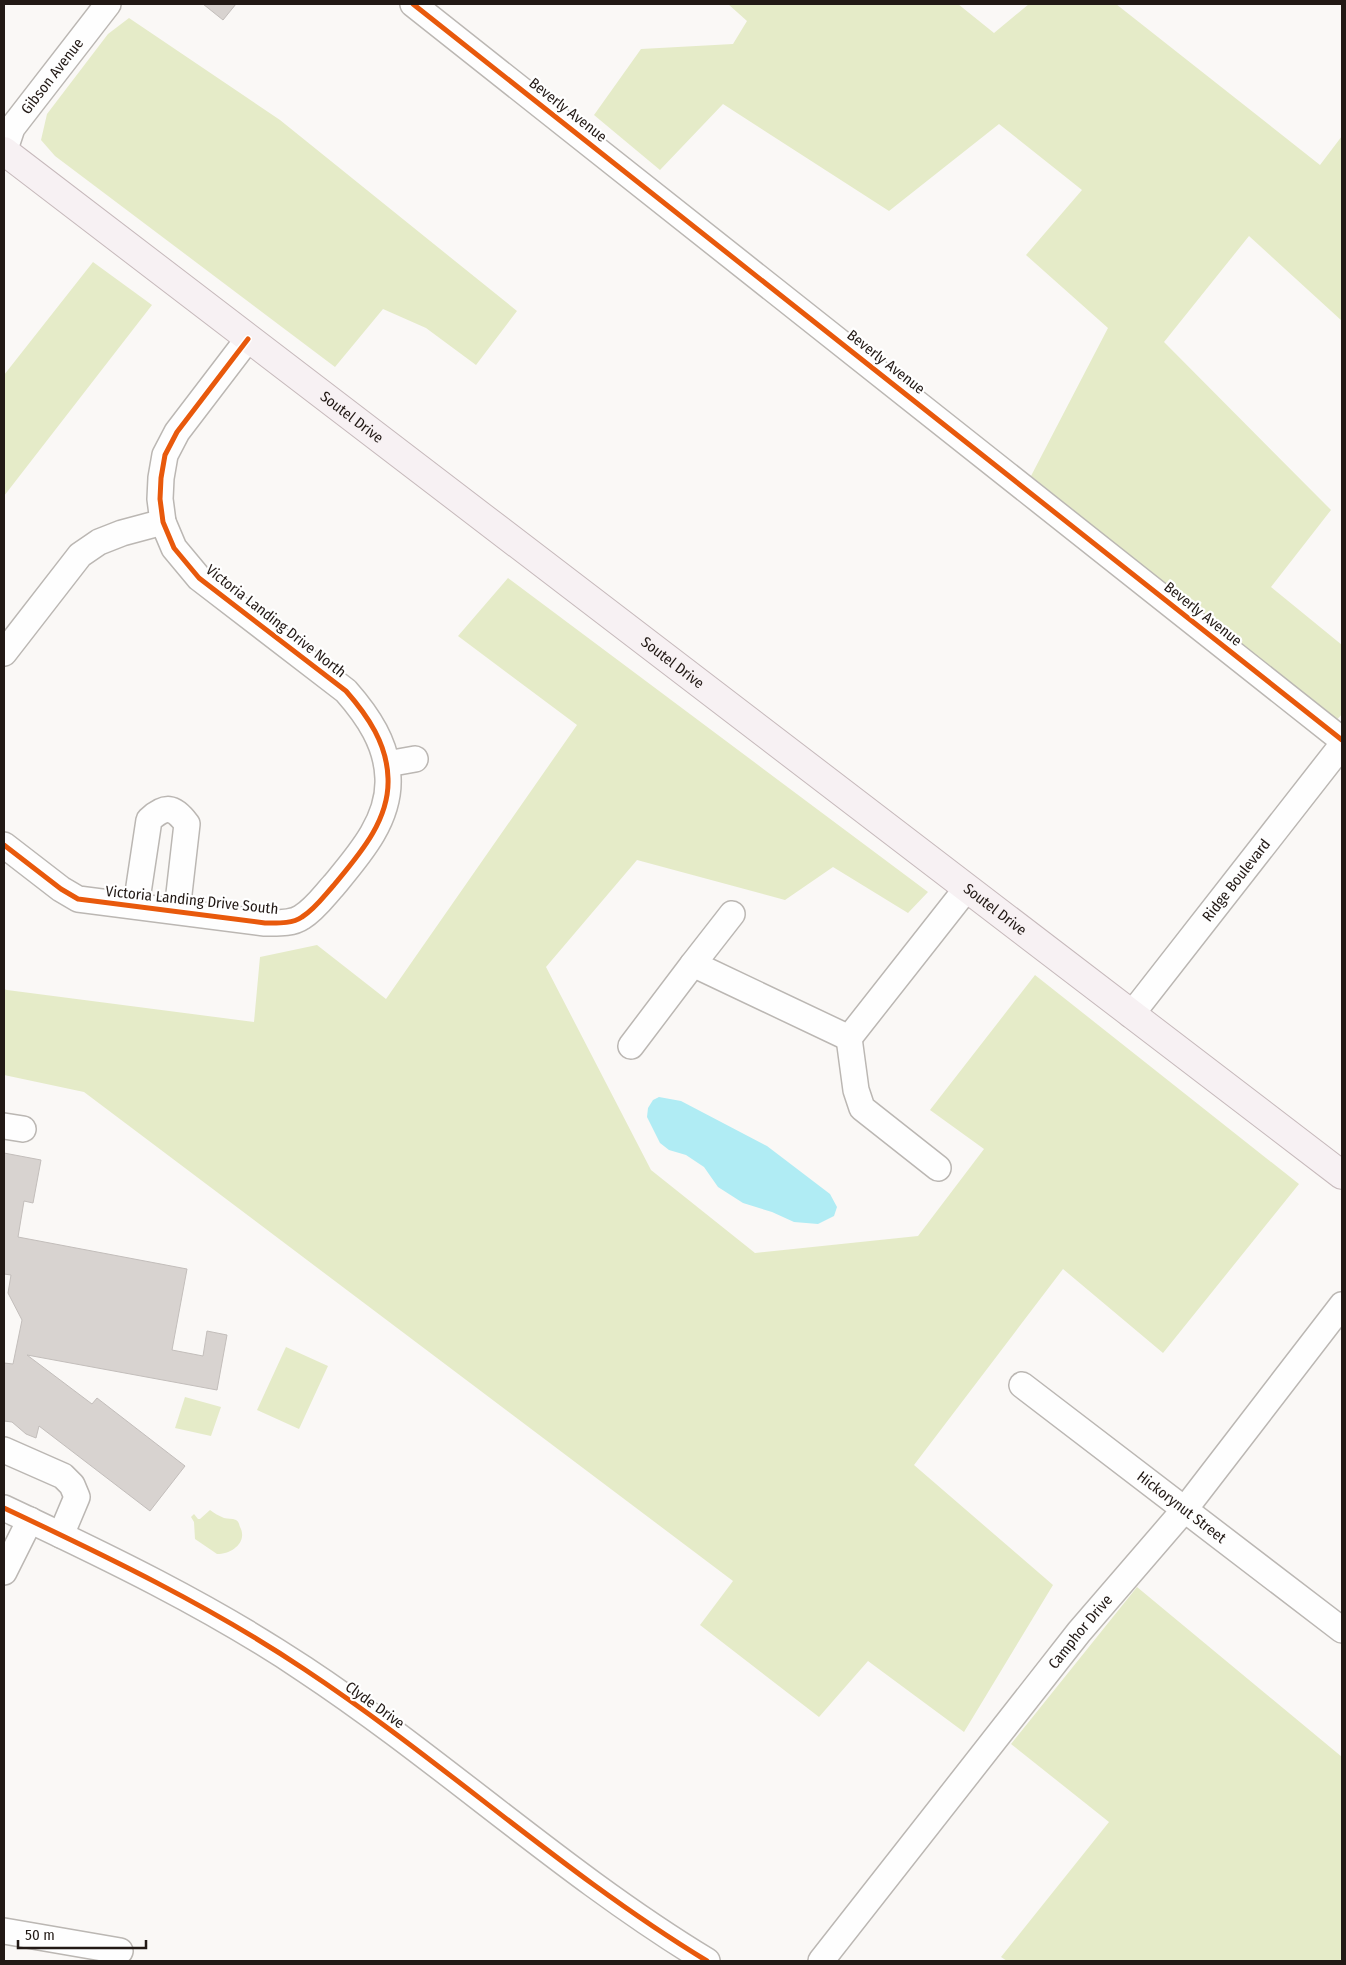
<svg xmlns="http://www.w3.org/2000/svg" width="1346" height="1965" font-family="'Fira Sans Condensed',sans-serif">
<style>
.green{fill:#e5ebc8}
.water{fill:#b0ecf4}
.building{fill:#d8d3d0;stroke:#c3bebb}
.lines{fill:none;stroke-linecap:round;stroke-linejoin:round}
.minor-casing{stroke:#bbb7b3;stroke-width:28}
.major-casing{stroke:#c6b9bb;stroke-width:30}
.minor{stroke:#fefefe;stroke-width:25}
.major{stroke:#f7f1f3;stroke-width:28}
.cycleway-casing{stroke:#fff;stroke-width:8}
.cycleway{stroke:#e8590c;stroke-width:5}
.labels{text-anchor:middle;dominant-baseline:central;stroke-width:4.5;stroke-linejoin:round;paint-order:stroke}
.street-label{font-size:15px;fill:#221915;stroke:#fff}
</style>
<rect width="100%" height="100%" fill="#faf8f6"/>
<!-- green -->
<path class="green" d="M 728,4 L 958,4 L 994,33 L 1029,4 L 1116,4 L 1320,165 L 1342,136 L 1342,321 L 1249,236 L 1164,342 L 1331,510 L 1271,587 L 1342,645 L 1342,714 L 1336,721 L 1031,476 L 1108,328 L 1026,255 L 1082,190 L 999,124 L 889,211 L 723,104 L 660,170 L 594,115 L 641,49 L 733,44 L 747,21 Z
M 129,18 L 280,120 L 517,311 L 476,365 L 426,328 L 383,309 L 335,367 L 55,156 L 41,140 L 47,114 L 108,34 Z
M 93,262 L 152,305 L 4,496 L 4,375 Z
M 508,578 L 928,892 L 908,913 L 833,867 L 785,900 L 637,860 L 546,967 L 651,1170 L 755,1253 L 918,1236 L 984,1149 L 930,1110 L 1035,975 L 1299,1184 L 1163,1353 L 1063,1269 L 914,1465 L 1053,1585 L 964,1732 L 868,1661 L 819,1717 L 700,1625 L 733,1581 L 84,1092 L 4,1075 L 4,989 L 7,990 L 254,1022 L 260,957 L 317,945 L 386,999 L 577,725 L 458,636 Z
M 286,1347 L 328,1366 L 299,1429 L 257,1410 Z
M 185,1397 L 221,1407 L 211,1436 L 175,1428 Z
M 210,1510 C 214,1513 219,1516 224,1518 C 228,1519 232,1518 236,1520 C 239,1522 239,1524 240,1527 C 248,1542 232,1554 217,1554 L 195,1539 L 194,1522 L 191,1517 L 194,1514 L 198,1519 L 200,1519 Z
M 1137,1587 L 1342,1757 L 1342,1961 L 1007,1961 L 1001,1957 L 1109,1822 L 1011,1744 Z"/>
<!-- water -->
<path class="water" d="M 659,1097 L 681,1101 L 767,1146 L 830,1194 L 837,1207 L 834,1216 L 818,1224 L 794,1222 L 772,1212 L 743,1203 L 718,1187 L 704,1167 L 686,1155 L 669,1150 L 660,1143 L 647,1117 L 648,1108 L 653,1100 Z"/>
<!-- building -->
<path class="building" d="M 203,4 L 236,4 L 223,20 Z
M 4,1153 L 41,1160 L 33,1203 L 24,1201 L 18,1237 L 187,1269 L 172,1350 L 203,1356 L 207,1331 L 227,1335 L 217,1390 L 27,1355 L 92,1404 L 97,1398 L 185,1466 L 150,1511 L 39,1426 L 36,1438 L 26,1434 L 12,1422 L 4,1421 L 4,1363 L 13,1364 L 22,1320 L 8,1293 L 11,1275 L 4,1274 Z"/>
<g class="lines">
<defs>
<g id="minor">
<path d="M 413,4 L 1342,740"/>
<path id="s1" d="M 4,152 L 12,128 L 108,4"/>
<path d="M 4,653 L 80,555 L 99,542 L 122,533 L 163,522"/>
<path d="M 387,764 L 415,759"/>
<path d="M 4,845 L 61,889 L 78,899 L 265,923 C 277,923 292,924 302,917 C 315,909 324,896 334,885 C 359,855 390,820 388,778 C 387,744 368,716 346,691 L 199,578 L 174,548 L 163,522 L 160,499 L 161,478 L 165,455 L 177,432 L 248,339"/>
<path d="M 136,906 L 149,820 C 165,805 174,806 187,824 L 177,911"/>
<path d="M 693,964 L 732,914"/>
<path id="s2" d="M 1131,1015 L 1342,745"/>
<path d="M 849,1038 L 856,1090 L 862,1108 L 938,1168"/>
<path d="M 631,1046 L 693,964 L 849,1038 L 967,888"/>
<path d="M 4,1126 L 23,1129"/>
<path id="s3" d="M 1022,1385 L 1342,1630"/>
<path d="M 4,1450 L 63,1476 L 72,1485 L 77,1497 L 61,1535"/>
<path d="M 4,1508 C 106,1556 210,1606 304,1669 C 443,1761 565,1875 707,1961"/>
<path d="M 4,1572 L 30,1520"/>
<path d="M 4,1931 L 120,1951"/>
<path id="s4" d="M 821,1961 L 1079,1632 L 1185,1509 L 1342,1305"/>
</g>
<g id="major">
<path id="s5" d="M 4,151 L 1342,1175"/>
</g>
</defs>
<!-- minor casing -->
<use href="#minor" class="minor-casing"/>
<!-- major casing -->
<use href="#major" class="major-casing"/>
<!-- minor -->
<use href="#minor" class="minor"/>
<!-- major -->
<use href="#major" class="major"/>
<defs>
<path id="cycleway" d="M 413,4 L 1342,740
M 4,845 L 61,889 L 78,899 L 265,923 C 277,923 292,924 302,917 C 315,909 324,896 334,885 C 359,855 390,820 388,778 C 387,744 368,716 346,691 L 199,578 L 174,548 L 163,522 L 160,499 L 161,478 L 165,455 L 177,432 L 248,339
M 4,1508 C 106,1556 210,1606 304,1669 C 443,1761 565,1875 707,1961"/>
</defs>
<!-- cycleway casing -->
<use href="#cycleway" class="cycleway-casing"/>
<!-- cycleway -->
<use href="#cycleway" class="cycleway"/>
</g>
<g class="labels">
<!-- street labels -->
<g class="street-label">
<text stroke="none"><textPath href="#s1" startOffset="91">Gibson Avenue</textPath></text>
<text transform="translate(568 110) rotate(38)">Beverly Avenue</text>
<text transform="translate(886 362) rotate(38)">Beverly Avenue</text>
<text stroke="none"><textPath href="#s5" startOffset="438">Soutel Drive</textPath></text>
<text transform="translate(1203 614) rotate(38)">Beverly Avenue</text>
<text transform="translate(276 621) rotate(38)">Victoria Landing Drive North</text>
<text stroke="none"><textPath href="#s5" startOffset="842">Soutel Drive</textPath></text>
<text stroke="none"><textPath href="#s2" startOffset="171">Ridge Boulevard</textPath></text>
<text transform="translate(192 900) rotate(6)">Victoria Landing Drive South</text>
<text stroke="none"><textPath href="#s5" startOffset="1248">Soutel Drive</textPath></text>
<text stroke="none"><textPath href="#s3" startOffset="201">Hickorynut Street</textPath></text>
<text stroke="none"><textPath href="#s4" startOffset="419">Camphor Drive</textPath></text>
<text transform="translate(375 1705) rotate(36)">Clyde Drive</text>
</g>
</g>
<!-- border -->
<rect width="1346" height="1965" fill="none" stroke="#221915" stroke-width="10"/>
<!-- scale -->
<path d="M18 1940v8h128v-8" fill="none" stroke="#221915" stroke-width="2.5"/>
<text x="25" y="1940" font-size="15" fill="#221915" stroke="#ffffff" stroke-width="4" paint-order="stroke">50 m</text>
</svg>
